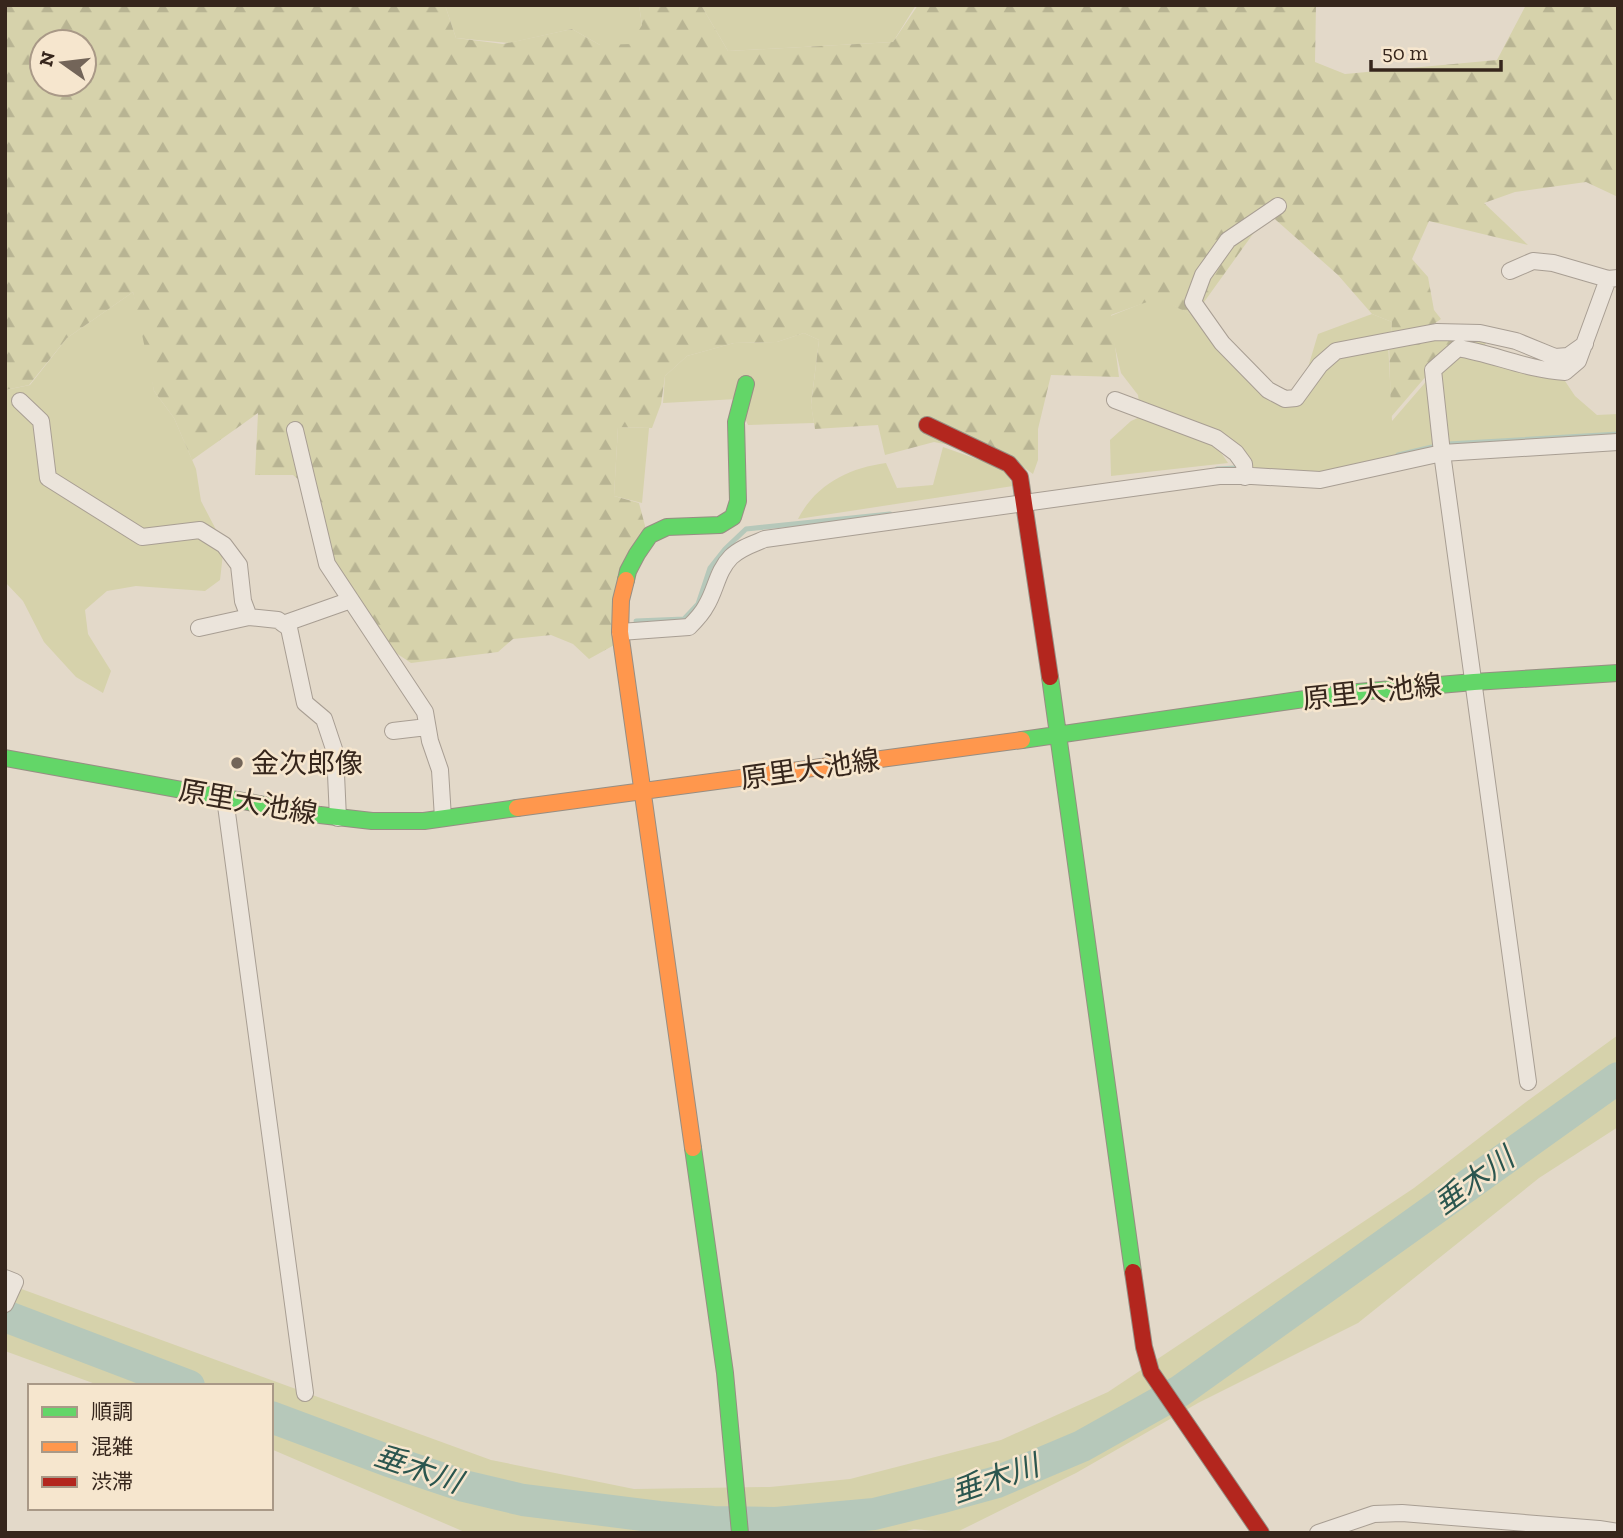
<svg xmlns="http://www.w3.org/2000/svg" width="1623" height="1538" font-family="'Zilla Slab','Noto Sans JP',serif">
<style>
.grass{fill:#d6d2ab}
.forest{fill:url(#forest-firs);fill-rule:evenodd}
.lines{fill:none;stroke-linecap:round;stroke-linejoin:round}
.stream{stroke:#b6c8ba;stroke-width:5}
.river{stroke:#b6c8ba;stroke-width:32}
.street-casing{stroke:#a89e93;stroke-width:18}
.fast-casing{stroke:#978e83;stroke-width:18}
.slow-casing{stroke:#978e83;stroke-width:18}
.jam-casing{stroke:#978e83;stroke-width:18}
.street{stroke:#ebe4db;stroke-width:16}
.fast{stroke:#63d668;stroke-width:16}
.slow{stroke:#ff974d;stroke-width:16}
.jam{stroke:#b3261e;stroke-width:16}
.poi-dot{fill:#736559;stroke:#f6e6ce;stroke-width:2.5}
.labels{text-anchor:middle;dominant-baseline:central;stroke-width:5;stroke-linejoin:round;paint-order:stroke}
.street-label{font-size:28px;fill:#36261c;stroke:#f6e6ce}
.poi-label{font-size:28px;fill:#36261c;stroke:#f6e6ce;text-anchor:start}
.water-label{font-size:30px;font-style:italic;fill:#2b564f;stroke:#f6e6ce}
</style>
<defs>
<pattern id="forest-firs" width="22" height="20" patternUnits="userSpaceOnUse" patternTransform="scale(1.75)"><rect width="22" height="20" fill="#d6d2ab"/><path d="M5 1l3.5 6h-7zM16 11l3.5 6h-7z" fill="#b8b493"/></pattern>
</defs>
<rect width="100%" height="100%" fill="#e3d9c9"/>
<!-- grass -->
<path class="grass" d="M 445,5 L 639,5 L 642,25 L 635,46 L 600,45 L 572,29 L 509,43 L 456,38 Z
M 701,5 L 916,5 L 893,42 L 728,51 Z
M 133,292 L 145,335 L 154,391 L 174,418 L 196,469 L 201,501 L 224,545 L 220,580 L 205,591 L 136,586 L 107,591 L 85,610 L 88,634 L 111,671 L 103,693 L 76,677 L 44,642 L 23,601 L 5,582 L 5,390 L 30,385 L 67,338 Z
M 1158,297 L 1194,316 L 1285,399 L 1298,401 L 1318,334 L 1372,314 L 1392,322 L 1391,336 L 1388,341 L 1392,421 L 1424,384 L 1433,370 L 1462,349 L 1559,372 L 1575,396 L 1597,415 L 1618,414 L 1618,441 L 1431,455 L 1320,480 L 1248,472 L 1236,453 L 1140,410 L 1138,395 L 1121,373 L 1108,317 Z
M 804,333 L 819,340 L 811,404 L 814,423 L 748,425 L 737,399 L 663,403 L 665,376 L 687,356 L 734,343 L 777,342 Z
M 1142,416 L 1218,448 L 1228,463 L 1111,476 L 1110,440 L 1131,421 Z
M 618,427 L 649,428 L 642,503 L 614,496 Z
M 943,447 L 1005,469 L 1013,486 L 798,519 C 816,484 849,468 886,463 L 897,488 L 933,485 Z
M 1618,1035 L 1618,1127 L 1539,1178 L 1358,1323 L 1198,1403 L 1076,1473 L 955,1533 L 914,1529 L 899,1533 L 467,1533 L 271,1449 L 271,1386 L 101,1386 L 5,1351 L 5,1283 L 491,1460 L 634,1489 L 770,1487 L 850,1479 L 1001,1440 L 1108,1392 L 1414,1188 L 1526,1102 Z"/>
<!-- forest -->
<path class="forest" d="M 5,5 L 445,5 L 456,38 L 503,44 L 572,29 L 600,45 L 631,44 L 642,25 L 639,5 L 701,5 L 728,51 L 893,42 L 918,5 L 1316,5 L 1315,62 L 1345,74 L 1497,60 L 1526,5 L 1618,5 L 1618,197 L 1586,182 L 1515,192 L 1484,203 L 1528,245 L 1429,221 L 1412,259 L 1428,277 L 1434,310 L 1441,319 L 1428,328 L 1391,336 L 1392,322 L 1372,314 L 1338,275 L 1268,213 L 1194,316 L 1158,298 L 1111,315 L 1119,377 L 1051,375 L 1038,429 L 1038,460 L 1033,474 L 1009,457 L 934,442 L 885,455 L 878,425 L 815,429 L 811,405 L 819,340 L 804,333 L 777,342 L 734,343 L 687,356 L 665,376 L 661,404 L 652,428 L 618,427 L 614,496 L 639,503 L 648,537 L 616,644 L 589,659 L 573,644 L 551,635 L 513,639 L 498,652 L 411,663 L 378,641 L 327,564 L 304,484 L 293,475 L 255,475 L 258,413 L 192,460 L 174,418 L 154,391 L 133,292 L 67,338 L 29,385 L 5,390 ZM 42,42 L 84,42 L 84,84 L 42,84 Z
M 1488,339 L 1483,348 L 1440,360 L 1391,417 L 1389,341 Z"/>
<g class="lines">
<!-- stream -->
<path class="stream" d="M 1448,444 L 1618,434
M 1398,455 L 1432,447
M 1217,469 L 1236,468
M 636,621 L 684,619 L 698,604 L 710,568 L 725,549 L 746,529 L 890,514"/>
<!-- river -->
<path class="river" d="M 5,1316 L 189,1386
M 271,1417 L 389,1461 L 464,1486 L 523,1500 L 659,1517 L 713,1522 L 776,1523 L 874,1514 L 939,1498 L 997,1482 L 1082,1446 L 1180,1391 L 1618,1078"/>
<defs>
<path id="street" d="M 1278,206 L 1228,240 L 1203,275 L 1193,302 L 1222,343 L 1268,390 L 1285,399 L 1296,398 L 1320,365 L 1336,351 L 1388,341 L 1436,332 L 1480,333 L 1516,341 L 1555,357 L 1568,356 L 1585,344
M 1510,271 L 1533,261 L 1553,263 L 1608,279 L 1618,278
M 1115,400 L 1216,438 L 1236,453 L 1244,464 L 1245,477
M 20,401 L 41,421 L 48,478 L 142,537 L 200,530 L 224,545 L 239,565 L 243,601 L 249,617 L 278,620 L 289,628 L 305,703 L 324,719 L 335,752 L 338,818
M 295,430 L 327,564 L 425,712 L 430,741 L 440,770 L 443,818
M 283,624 L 351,600
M 199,628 L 249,617
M 620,632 L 689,627 C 696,620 702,614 706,606 C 716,590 717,571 731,557 C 740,548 753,544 765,539 L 1219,476 L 1252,476 L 1320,480 L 1442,453 L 1618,442
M 393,731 L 427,727
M 225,798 L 305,1393
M 1528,1082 L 1442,453 L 1433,370 L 1458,348 C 1494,354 1528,370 1565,372 L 1578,361 L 1608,279
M 5,1278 L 15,1282 L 5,1304
M 1318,1533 L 1374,1514 L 1402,1513 L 1599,1529 L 1618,1532"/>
<path id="fast" d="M 626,580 L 628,571 L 637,554 L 650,535 L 667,527 L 720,525 L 733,517 L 738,501 L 736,422 L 746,384
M 1050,677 L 1133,1272
M 1022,740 L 1346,693 L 1474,682 L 1618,673
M 5,758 L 320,815 L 372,821 L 424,821 L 517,808
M 693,1148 L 725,1373 L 740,1533"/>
<path id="slow" d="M 626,580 L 621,600 L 620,632 L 693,1148
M 517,808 L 1022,740"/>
<path id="jam" d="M 927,425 L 1009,464 L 1020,477 L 1050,677
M 1133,1272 L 1144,1347 L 1151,1372 L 1261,1533"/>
</defs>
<!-- street casing -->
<use href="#street" class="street-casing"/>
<!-- fast casing -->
<use href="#fast" class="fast-casing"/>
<!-- slow casing -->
<use href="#slow" class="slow-casing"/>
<!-- jam casing -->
<use href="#jam" class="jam-casing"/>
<!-- street -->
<use href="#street" class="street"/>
<!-- fast -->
<use href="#fast" class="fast"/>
<!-- slow -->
<use href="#slow" class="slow"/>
<!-- jam -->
<use href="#jam" class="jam"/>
</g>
<!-- markers -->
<circle class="poi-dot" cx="237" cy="763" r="7"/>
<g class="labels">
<!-- street labels -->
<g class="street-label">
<text transform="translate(1372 692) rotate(-6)">原里大池線</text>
<text transform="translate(810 769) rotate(-8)">原里大池線</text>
<text transform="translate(248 802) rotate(10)">原里大池線</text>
</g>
<!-- poi labels -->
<g class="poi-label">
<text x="251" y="763">金次郎像</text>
</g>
<!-- water labels -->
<g class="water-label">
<text transform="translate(1474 1181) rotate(-36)">垂木川</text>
<text transform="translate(418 1469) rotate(19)">垂木川</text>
<text transform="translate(995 1479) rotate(-19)">垂木川</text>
</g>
</g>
<!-- border -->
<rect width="1623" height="1538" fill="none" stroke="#36261c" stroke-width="14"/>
<!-- legend -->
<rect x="28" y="1384" width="245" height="126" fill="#f6e6ce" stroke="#a99987" stroke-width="2"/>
<rect x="42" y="1407" width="35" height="10" fill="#63d668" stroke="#a99987" stroke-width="2"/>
<text x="91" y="1419" font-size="21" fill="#36261c">順調</text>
<rect x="42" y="1442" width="35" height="10" fill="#ff974d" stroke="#a99987" stroke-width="2"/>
<text x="91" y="1454" font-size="21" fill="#36261c">混雑</text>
<rect x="42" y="1477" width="35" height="10" fill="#b3261e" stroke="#a99987" stroke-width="2"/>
<text x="91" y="1489" font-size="21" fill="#36261c">渋滞</text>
<!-- north arrow -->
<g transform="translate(63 63) rotate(284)"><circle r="33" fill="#f6e6ce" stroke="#a99987" stroke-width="2"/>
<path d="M0-5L12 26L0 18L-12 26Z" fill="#736559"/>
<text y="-10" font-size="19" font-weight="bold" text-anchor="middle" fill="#36261c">N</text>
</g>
<!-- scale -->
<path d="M1371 60v10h130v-10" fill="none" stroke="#36261c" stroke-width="3.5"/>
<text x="1382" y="60" font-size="21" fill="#36261c" stroke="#f6e6ce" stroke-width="5" paint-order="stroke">50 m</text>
</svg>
